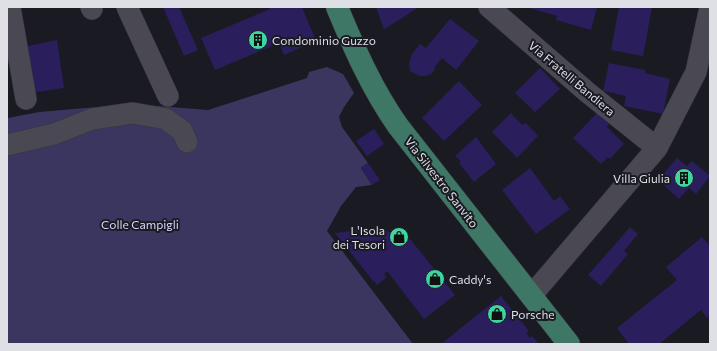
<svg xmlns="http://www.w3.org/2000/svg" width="717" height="351" font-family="Commissioner,sans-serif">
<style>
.green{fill:#3b365f}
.building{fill:#2b1e5d}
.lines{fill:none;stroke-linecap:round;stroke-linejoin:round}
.minor-casing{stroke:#36353c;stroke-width:22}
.major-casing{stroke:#36353c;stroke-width:23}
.minor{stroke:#494853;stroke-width:21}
.major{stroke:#3e7766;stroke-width:22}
.labels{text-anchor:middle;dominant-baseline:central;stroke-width:4;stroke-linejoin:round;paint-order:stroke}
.poi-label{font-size:12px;fill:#dfdfe6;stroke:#1a1a23;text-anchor:start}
.street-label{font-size:12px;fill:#dfdfe6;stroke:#1a1a23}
.park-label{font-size:12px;fill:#d9d7ff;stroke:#1a1a23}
</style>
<rect width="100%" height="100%" fill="#1a1a23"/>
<!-- green -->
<path class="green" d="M 327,67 L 343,74 L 354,93 L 344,107 L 339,117 L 342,127 L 368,163 L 361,168 L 372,185 L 356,187 L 341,206 L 327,231 L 413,344 L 7,344 L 7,115 L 8,118 L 39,112 L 133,104 L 208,110 L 307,78 L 309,72 Z"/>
<!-- building -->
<path class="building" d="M 163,7 L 179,7 L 198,50 L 184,56 Z
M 269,7 L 302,7 L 316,41 L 284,55 L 279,43 L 215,70 L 201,38 L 270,9 Z
M 376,7 L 419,7 L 388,27 L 384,29 Z
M 526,7 L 597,7 L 591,30 L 556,20 L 557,16 Z
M 619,7 L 652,7 L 643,56 L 611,50 Z
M 450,19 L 479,41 L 456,70 L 442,58 L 434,68 L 435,69 L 431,74 L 426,76 L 420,76 L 410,71 L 409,64 L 412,54 L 420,44 L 426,48 Z
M 57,40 L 64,88 L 30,93 L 23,47 Z
M 609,63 L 645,70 L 645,73 L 670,79 L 663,114 L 624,106 L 626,96 L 603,91 Z
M 540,68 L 560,89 L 535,112 L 515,93 Z
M 459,81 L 482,105 L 444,141 L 422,118 Z
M 511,113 L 522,125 L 526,123 L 538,136 L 517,158 L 492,132 Z
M 597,113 L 609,124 L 607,127 L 624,144 L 610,159 L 608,157 L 601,164 L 573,138 Z
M 374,129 L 384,144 L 367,156 L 356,141 Z
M 476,137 L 496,164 L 474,182 L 459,163 L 461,161 L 455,156 Z
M 677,158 L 687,166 L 692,161 L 710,176 L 696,194 L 689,188 L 679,199 L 658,180 Z
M 368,163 L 380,180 L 372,185 L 361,167 Z
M 530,168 L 554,201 L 560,196 L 570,209 L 536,234 L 502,190 Z
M 630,227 L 638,234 L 624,251 L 628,254 L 601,286 L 588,275 Z
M 380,228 L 411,240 L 455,295 L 424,319 L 387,271 L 384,274 L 387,277 L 377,285 L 374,281 L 373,281 L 335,233 Z
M 702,237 L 710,246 L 710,318 L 709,316 L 707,318 L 701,310 L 659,344 L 629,344 L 617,328 L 677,280 L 666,267 Z
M 501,296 L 529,331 L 526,333 L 530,338 L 532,336 L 539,344 L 441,344 Z"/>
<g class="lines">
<defs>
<path id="minor" d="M 10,7 L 26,99
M 91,7 L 92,9
M 127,7 L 168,96
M 489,7 L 587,92 L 657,148
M 7,145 L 54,134 L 92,119 L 133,113 L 166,119 L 182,131 L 187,142
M 531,296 L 657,148 L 696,72 L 710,7"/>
<path id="major" d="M 337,7 C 354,48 372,89 398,126 L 569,344"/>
</defs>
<!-- minor casing -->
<use href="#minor" class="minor-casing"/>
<!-- major casing -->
<use href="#major" class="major-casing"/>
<!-- minor -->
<use href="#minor" class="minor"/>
<!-- major -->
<use href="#major" class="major"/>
</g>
<!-- icons -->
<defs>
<symbol id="building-disc" viewBox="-11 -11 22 22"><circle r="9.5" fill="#42d4a0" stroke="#1a1a23"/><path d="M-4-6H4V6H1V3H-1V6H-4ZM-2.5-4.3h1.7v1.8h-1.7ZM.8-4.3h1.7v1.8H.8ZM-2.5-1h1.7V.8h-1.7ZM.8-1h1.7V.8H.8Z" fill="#111"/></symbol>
<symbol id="shop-disc" viewBox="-11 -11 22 22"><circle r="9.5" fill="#42d4a0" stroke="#1a1a23"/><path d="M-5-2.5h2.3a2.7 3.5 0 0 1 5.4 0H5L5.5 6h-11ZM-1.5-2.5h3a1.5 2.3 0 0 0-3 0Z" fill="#111"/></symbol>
</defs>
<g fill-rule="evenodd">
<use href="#building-disc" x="247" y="29" width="22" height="22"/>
<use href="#building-disc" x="673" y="167" width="22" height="22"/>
<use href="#shop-disc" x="388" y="226" width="22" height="22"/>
<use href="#shop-disc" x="424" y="268" width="22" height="22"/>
<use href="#shop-disc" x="486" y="303" width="22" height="22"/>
</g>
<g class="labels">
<!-- poi labels -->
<g class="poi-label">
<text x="272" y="40">Condominio Guzzo</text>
<text x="670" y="178" text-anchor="end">Villa Giulia</text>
<text x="385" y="230" text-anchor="end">L'Isola<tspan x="385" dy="14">dei Tesori</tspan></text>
<text x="449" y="279">Caddy's</text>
<text x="511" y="314">Porsche</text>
</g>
<!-- street labels -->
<g class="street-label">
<text transform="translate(572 78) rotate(40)">Via Fratelli Bandiera</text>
<text transform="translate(442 182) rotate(52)">Via Silvestro Sanvito</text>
</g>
<!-- park labels -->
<g class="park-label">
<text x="140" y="224">Colle Campigli</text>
</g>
</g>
<!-- border -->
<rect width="717" height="351" fill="none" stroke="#dfdfe6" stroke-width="16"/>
</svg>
